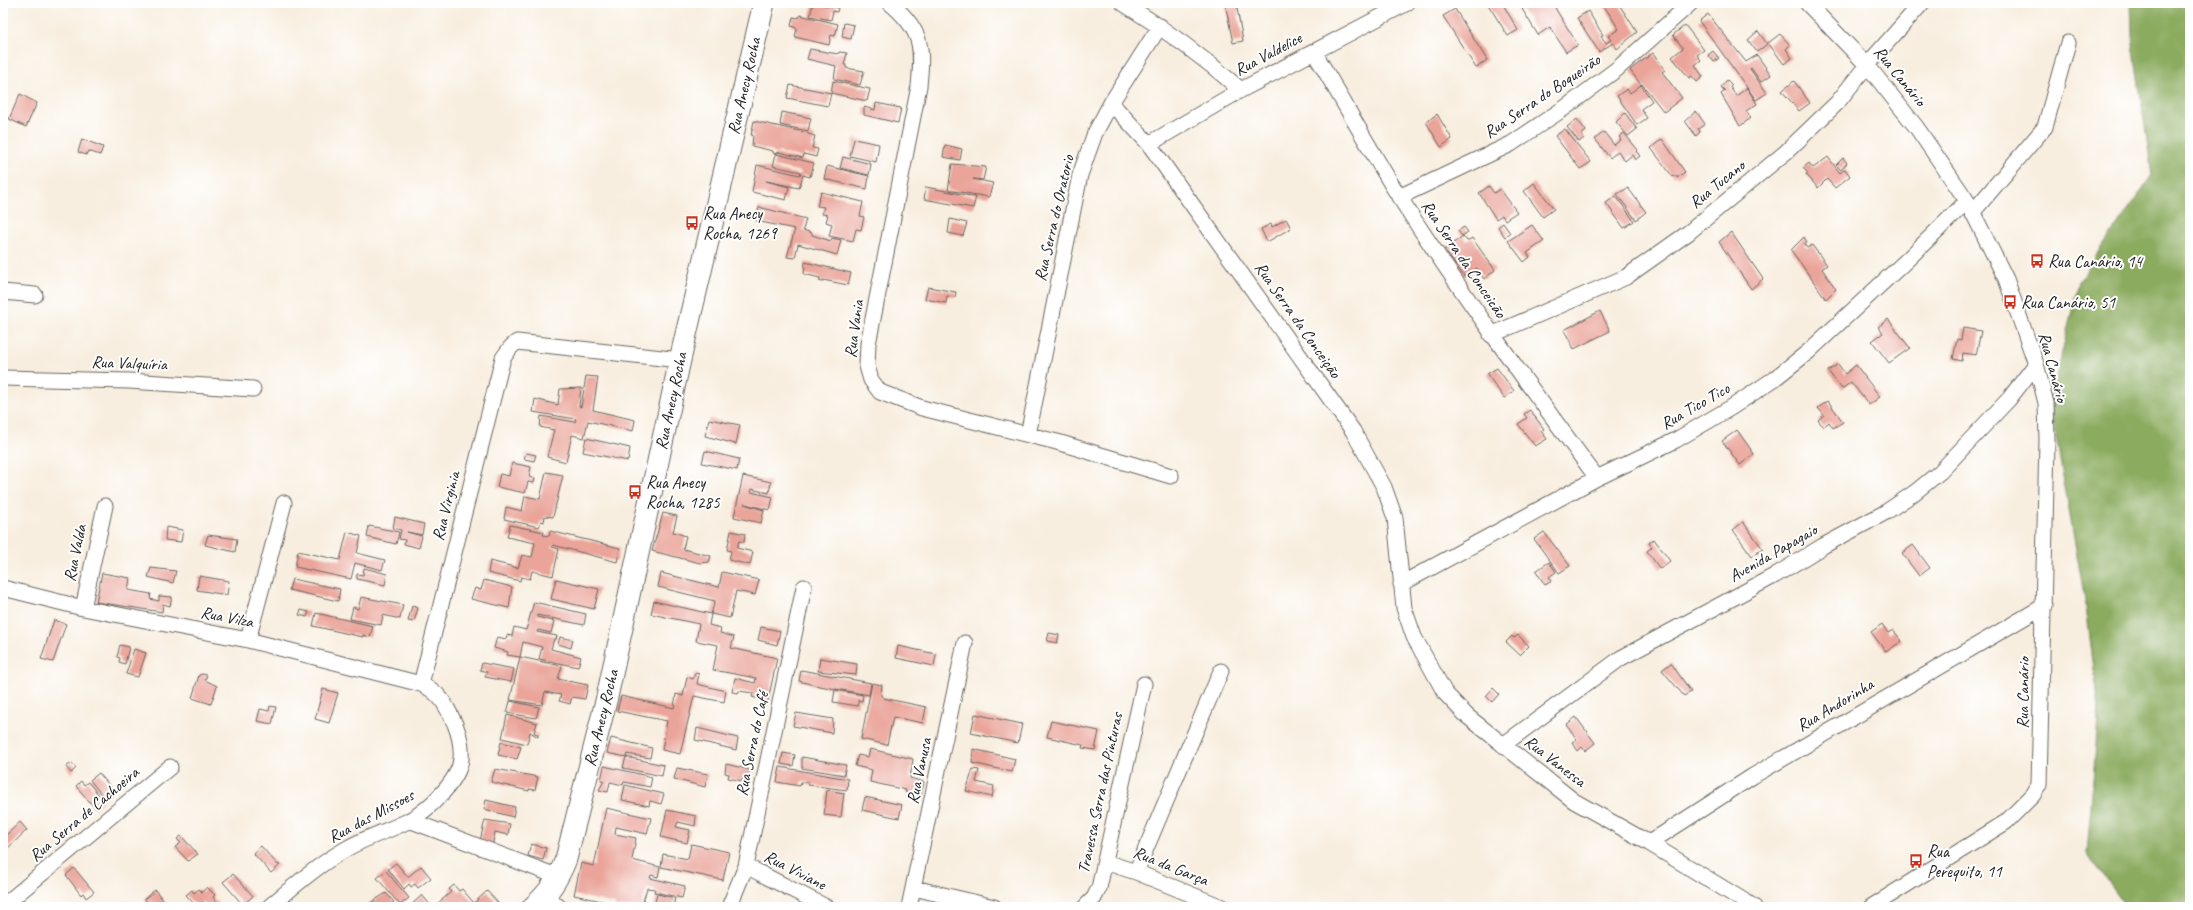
<svg xmlns="http://www.w3.org/2000/svg" width="2193" height="910" font-family="Caveat,sans-serif">
<style>
.forest{fill:#8bab5e;stroke:#54643d}
.building{fill:#eaa49a}
.lines{fill:none;stroke-linecap:round;stroke-linejoin:round}
.street-casing{stroke:#696660;stroke-width:17}
.secondary-casing{stroke:#696660;stroke-width:23}
.street{stroke:#fff;stroke-width:15}
.secondary{stroke:#fff;stroke-width:21}
.labels{text-anchor:middle;dominant-baseline:central;stroke-width:4;stroke-linejoin:round;paint-order:stroke}
.street-label{font-size:17px;fill:#1c1c1c;stroke:#fff}
.poi-label{font-size:17px;fill:#1c1c1c;stroke:#fff;text-anchor:start}
</style>
<rect width="100%" height="100%" fill="#fff"/>
<filter id="ink" filterUnits="userSpaceOnUse"><feTurbulence type="fractalNoise" baseFrequency=".025" numOctaves="2"/><feDisplacementMap in="SourceGraphic" scale="8" xChannelSelector="R" yChannelSelector="G"/><feConvolveMatrix kernelMatrix="1 2 1 2 8 2 1 2 1" color-interpolation-filters="sRGB"/></filter>
<filter id="wash" filterUnits="userSpaceOnUse"><feTurbulence type="fractalNoise" baseFrequency=".012" numOctaves="4" result="noise"/><feDisplacementMap in="SourceGraphic" scale="16" xChannelSelector="R" yChannelSelector="G"/><feGaussianBlur stdDeviation="0.9" result="paint"/><feColorMatrix in="noise" values="0 0 0 0 0 0 0 0 0 0 0 0 0 0 0 0 0 1.4 0 .05"/><feComposite in="paint" operator="in"/></filter>
<g filter="url(#wash)">
<rect width="100%" height="100%" fill="#f8eedf"/>
<!-- forest -->
<path class="forest" d="M 2131,3 L 2190,3 L 2190,907 L 2126,907 L 2087,853 L 2099,708 L 2085,600 L 2050,403 L 2079,281 L 2152,175 L 2132,37 Z"/>
<g id="blocks">
<!-- building -->
<path class="building" d="M 813,3 L 838,8 L 837,12 L 833,11 L 831,20 L 810,16 Z
M 1225,3 L 1236,3 L 1243,41 L 1233,43 Z
M 1487,3 L 1502,3 L 1518,30 L 1508,36 Z
M 1521,3 L 1563,3 L 1555,8 L 1578,45 L 1566,52 L 1550,27 L 1538,35 L 1522,9 L 1524,8 Z
M 1602,3 L 1618,3 L 1637,32 L 1617,49 L 1613,43 L 1599,52 L 1577,18 L 1588,11 L 1603,35 L 1601,36 L 1606,43 L 1611,40 L 1608,36 L 1619,29 Z
M 1455,9 L 1487,60 L 1476,68 L 1443,16 Z
M 1708,14 L 1746,62 L 1757,55 L 1771,75 L 1761,82 L 1751,68 L 1750,69 L 1767,93 L 1756,100 L 1699,21 Z
M 800,15 L 838,24 L 835,36 L 831,35 L 829,45 L 795,37 L 797,28 L 791,26 L 793,17 L 799,18 Z
M 844,23 L 854,25 L 851,39 L 842,37 Z
M 1685,25 L 1704,50 L 1697,55 L 1701,60 L 1695,65 L 1703,77 L 1697,82 L 1692,76 L 1689,78 L 1672,57 L 1683,48 L 1673,35 Z
M 1758,31 L 1767,44 L 1757,52 L 1748,40 Z
M 1780,34 L 1790,45 L 1786,49 L 1792,58 L 1784,64 L 1768,43 Z
M 810,49 L 838,54 L 839,52 L 847,53 L 844,65 L 846,65 L 846,68 L 864,71 L 860,85 L 834,79 L 836,66 L 807,59 Z
M 1713,51 L 1719,58 L 1714,62 L 1708,55 Z
M 1653,53 L 1665,70 L 1662,72 L 1682,98 L 1664,112 L 1642,84 L 1641,85 L 1652,101 L 1641,109 L 1647,118 L 1637,125 L 1617,96 L 1627,89 L 1630,93 L 1641,85 L 1630,70 Z
M 1727,80 L 1732,85 L 1730,87 L 1736,96 L 1747,88 L 1757,104 L 1746,111 L 1751,118 L 1740,126 L 1721,94 L 1725,91 L 1721,87 Z
M 833,81 L 870,89 L 867,101 L 831,93 L 828,106 L 787,98 L 790,85 L 831,93 Z
M 1794,81 L 1810,103 L 1799,111 L 1782,91 Z
M 20,94 L 37,103 L 26,127 L 9,119 Z
M 876,103 L 901,108 L 898,123 L 864,115 L 864,107 L 875,110 Z
M 1696,111 L 1705,124 L 1698,129 L 1700,132 L 1696,136 L 1685,121 Z
M 782,112 L 811,118 L 808,131 L 780,125 Z
M 1625,113 L 1637,129 L 1628,136 L 1616,122 Z
M 1437,114 L 1452,139 L 1441,147 L 1426,122 Z
M 1577,119 L 1586,131 L 1581,135 L 1584,138 L 1579,142 L 1567,127 Z
M 754,121 L 808,133 L 808,134 L 815,136 L 812,148 L 818,149 L 816,157 L 804,154 L 803,158 L 778,152 L 777,154 L 773,153 L 773,151 L 752,146 L 753,135 L 751,135 Z
M 1565,129 L 1591,162 L 1580,169 L 1555,136 Z
M 1604,132 L 1614,145 L 1621,140 L 1619,137 L 1624,133 L 1638,150 L 1636,151 L 1640,156 L 1635,160 L 1632,155 L 1625,161 L 1618,151 L 1610,158 L 1595,139 Z
M 82,139 L 103,147 L 100,155 L 88,151 L 86,155 L 78,152 Z
M 854,139 L 879,144 L 876,162 L 850,156 Z
M 1662,139 L 1685,172 L 1677,178 L 1676,175 L 1673,177 L 1651,148 Z
M 945,145 L 962,149 L 960,160 L 943,157 Z
M 776,154 L 814,163 L 810,177 L 803,175 L 799,188 L 766,181 L 789,187 L 786,200 L 752,192 L 757,165 L 800,175 L 801,172 L 773,166 Z
M 843,157 L 871,164 L 869,175 L 840,168 Z
M 1828,157 L 1840,173 L 1845,169 L 1850,176 L 1835,188 L 1827,179 L 1818,188 L 1806,174 L 1808,173 L 1803,168 L 1809,163 L 1813,168 Z
M 1843,158 L 1847,163 L 1841,170 L 1836,165 Z
M 952,164 L 986,167 L 983,180 L 973,179 L 993,183 L 989,197 L 948,190 Z
M 827,166 L 869,176 L 867,189 L 824,179 Z
M 1534,183 L 1554,209 L 1543,217 L 1524,191 Z
M 1489,186 L 1494,193 L 1500,189 L 1517,212 L 1505,220 L 1502,215 L 1496,219 L 1479,193 Z
M 926,187 L 976,197 L 973,208 L 924,199 Z
M 1628,188 L 1646,212 L 1636,220 L 1617,194 Z
M 821,192 L 863,202 L 860,216 L 864,217 L 861,230 L 856,229 L 853,241 L 829,236 L 832,224 L 826,222 L 828,215 L 822,214 L 824,207 L 817,206 Z
M 1616,196 L 1634,221 L 1624,228 L 1606,203 Z
M 759,207 L 806,219 L 803,230 L 812,233 L 812,235 L 831,241 L 832,238 L 841,240 L 837,255 L 798,244 L 795,258 L 787,257 L 795,229 L 756,221 Z
M 950,219 L 967,223 L 963,236 L 948,233 Z
M 1286,219 L 1291,228 L 1267,242 L 1261,229 L 1271,224 L 1272,227 Z
M 1503,223 L 1510,233 L 1505,237 L 1498,227 Z
M 1532,225 L 1544,241 L 1527,253 L 1530,257 L 1524,262 L 1508,241 Z
M 1464,227 L 1468,232 L 1462,236 L 1458,231 Z
M 1731,232 L 1763,279 L 1751,289 L 1719,242 Z
M 1463,236 L 1467,241 L 1472,238 L 1495,270 L 1484,279 L 1477,268 L 1465,277 L 1444,250 Z
M 1804,237 L 1807,242 L 1804,244 L 1807,248 L 1812,245 L 1827,265 L 1822,269 L 1836,289 L 1826,299 L 1791,250 Z
M 805,262 L 851,273 L 848,285 L 823,280 L 822,282 L 819,281 L 820,278 L 804,274 Z
M 928,287 L 956,292 L 955,297 L 947,296 L 946,303 L 925,299 Z
M 1600,311 L 1610,331 L 1574,349 L 1564,330 Z
M 1888,319 L 1910,348 L 1889,363 L 1872,341 L 1883,333 L 1878,327 Z
M 1963,328 L 1981,331 L 1976,355 L 1963,353 L 1962,361 L 1953,359 L 1957,339 L 1961,340 Z
M 1838,364 L 1845,374 L 1856,365 L 1880,397 L 1869,405 L 1851,382 L 1842,389 L 1828,371 Z
M 1497,368 L 1514,391 L 1504,398 L 1487,374 Z
M 586,376 L 598,377 L 593,410 L 635,420 L 633,431 L 588,421 L 584,438 L 572,435 L 566,462 L 547,457 L 554,430 L 540,427 L 541,416 L 575,422 L 576,419 L 533,412 L 535,399 L 558,405 L 560,389 L 581,388 L 579,406 L 581,407 Z
M 1828,401 L 1843,422 L 1833,428 L 1829,422 L 1823,427 L 1818,420 L 1824,415 L 1818,408 Z
M 1530,410 L 1544,429 L 1541,431 L 1547,439 L 1535,446 L 1518,424 L 1527,418 L 1524,414 Z
M 709,419 L 740,425 L 736,444 L 705,436 Z
M 1737,430 L 1754,454 L 1740,465 L 1722,441 Z
M 586,438 L 630,448 L 628,461 L 583,452 Z
M 705,451 L 739,459 L 737,470 L 702,463 Z
M 526,453 L 536,455 L 534,461 L 524,459 Z
M 512,463 L 531,467 L 529,477 L 535,478 L 534,483 L 528,482 L 525,493 L 497,487 L 500,474 L 509,476 Z
M 546,472 L 563,475 L 553,517 L 545,516 L 544,522 L 541,521 L 539,527 L 504,519 L 506,507 L 522,511 L 525,496 L 540,499 Z
M 743,476 L 771,482 L 769,493 L 751,489 L 751,492 L 773,497 L 770,510 L 744,504 L 764,510 L 761,523 L 734,517 Z
M 663,513 L 677,516 L 673,532 L 686,536 L 683,549 L 711,556 L 709,562 L 700,563 L 652,551 Z
M 395,517 L 424,524 L 422,535 L 407,532 L 422,536 L 419,548 L 404,544 L 405,540 L 399,539 L 401,530 L 393,528 Z
M 1743,522 L 1763,549 L 1752,556 L 1733,530 Z
M 510,525 L 544,532 L 543,535 L 549,536 L 550,531 L 620,548 L 617,562 L 553,545 L 552,547 L 559,549 L 553,576 L 532,571 L 530,579 L 521,577 L 520,581 L 488,573 L 490,561 L 518,568 L 522,555 L 532,557 L 535,543 L 507,537 Z
M 369,526 L 399,532 L 396,544 L 367,537 Z
M 166,527 L 183,530 L 181,542 L 165,540 Z
M 731,531 L 745,534 L 744,542 L 739,541 L 737,548 L 753,552 L 750,565 L 729,560 L 731,551 L 727,550 Z
M 347,532 L 361,536 L 357,553 L 385,560 L 382,570 L 355,563 L 351,579 L 295,567 L 298,551 L 340,560 Z
M 1544,532 L 1570,566 L 1559,573 L 1534,539 Z
M 208,535 L 237,539 L 235,552 L 205,545 Z
M 1654,539 L 1670,561 L 1660,569 L 1647,551 L 1652,547 L 1649,543 Z
M 1913,545 L 1930,568 L 1919,576 L 1902,553 Z
M 1549,562 L 1556,572 L 1549,577 L 1552,581 L 1545,585 L 1536,571 Z
M 151,568 L 176,571 L 173,583 L 148,577 Z
M 364,568 L 387,574 L 385,585 L 357,579 L 357,574 L 363,575 Z
M 722,572 L 759,580 L 755,595 L 736,591 L 730,618 L 711,614 L 715,601 L 658,587 L 661,573 L 719,587 Z
M 102,573 L 130,578 L 128,590 L 151,594 L 150,599 L 159,601 L 159,596 L 172,597 L 170,606 L 163,604 L 162,612 L 96,602 Z
M 199,576 L 229,581 L 227,595 L 197,590 Z
M 292,579 L 340,589 L 338,601 L 289,590 Z
M 556,579 L 599,589 L 594,609 L 551,599 Z
M 484,580 L 512,587 L 509,608 L 471,599 L 475,588 L 481,590 Z
M 361,597 L 403,605 L 400,619 L 383,615 L 381,625 L 350,619 L 353,607 L 358,609 Z
M 654,601 L 711,614 L 709,625 L 721,628 L 720,633 L 734,637 L 731,648 L 777,658 L 768,701 L 752,697 L 753,693 L 739,691 L 738,693 L 732,692 L 735,678 L 755,683 L 756,678 L 713,670 L 718,645 L 696,641 L 699,624 L 651,614 Z
M 534,602 L 586,614 L 584,625 L 537,615 L 537,617 L 554,621 L 551,633 L 538,630 L 537,632 L 557,636 L 556,639 L 554,639 L 551,649 L 581,657 L 578,667 L 539,659 L 542,647 L 523,642 L 520,657 L 507,655 L 508,652 L 494,648 L 497,637 L 506,639 L 507,635 L 512,636 L 514,627 L 526,630 Z
M 412,606 L 418,608 L 414,622 L 408,621 Z
M 301,610 L 309,612 L 307,617 L 299,615 Z
M 316,613 L 373,626 L 370,637 L 363,635 L 363,637 L 313,626 Z
M 54,620 L 66,624 L 53,662 L 41,659 Z
M 1882,624 L 1888,633 L 1893,630 L 1902,641 L 1886,652 L 1871,632 Z
M 761,627 L 780,631 L 777,645 L 758,640 Z
M 1049,633 L 1059,635 L 1057,643 L 1047,641 Z
M 1518,635 L 1529,646 L 1520,655 L 1506,642 L 1512,636 L 1514,638 Z
M 560,637 L 573,640 L 571,648 L 558,644 Z
M 120,645 L 129,647 L 125,664 L 119,662 L 120,658 L 117,657 Z
M 898,646 L 936,654 L 934,666 L 896,658 Z
M 134,649 L 146,653 L 138,677 L 126,674 Z
M 520,657 L 562,666 L 558,679 L 588,685 L 585,699 L 572,697 L 570,704 L 559,701 L 561,695 L 545,692 L 542,705 L 510,700 Z
M 820,658 L 857,664 L 856,675 L 818,671 Z
M 482,663 L 514,669 L 511,682 L 485,677 L 487,672 L 480,670 Z
M 1671,663 L 1691,692 L 1684,696 L 1662,670 Z
M 801,670 L 871,683 L 869,695 L 814,685 L 799,681 Z
M 695,673 L 699,674 L 697,684 L 726,691 L 724,702 L 694,696 L 680,754 L 662,750 L 667,721 L 617,711 L 621,696 L 674,708 L 676,694 L 683,696 L 687,677 L 693,679 Z
M 202,674 L 207,675 L 205,680 L 217,686 L 211,704 L 192,698 L 199,675 Z
M 872,683 L 882,685 L 881,695 L 883,698 L 926,707 L 923,723 L 893,717 L 887,745 L 861,739 Z
M 1493,688 L 1499,694 L 1492,702 L 1486,696 Z
M 323,689 L 338,693 L 329,723 L 315,719 Z
M 835,690 L 863,695 L 862,701 L 858,700 L 858,706 L 833,702 Z
M 510,701 L 539,707 L 536,718 L 507,713 Z
M 270,706 L 276,707 L 272,724 L 257,721 L 260,709 L 269,711 Z
M 796,713 L 833,719 L 832,733 L 793,726 Z
M 975,714 L 1022,724 L 1018,743 L 971,733 Z
M 507,715 L 537,723 L 534,733 L 538,734 L 538,737 L 530,732 L 527,744 L 502,738 Z
M 1576,717 L 1595,743 L 1585,751 L 1582,747 L 1578,751 L 1572,742 L 1577,739 L 1566,725 Z
M 1051,721 L 1099,731 L 1095,750 L 1082,748 L 1083,745 L 1047,737 Z
M 697,728 L 738,738 L 736,750 L 695,740 Z
M 611,738 L 652,748 L 650,758 L 627,754 L 626,757 L 607,753 Z
M 501,742 L 521,747 L 517,759 L 498,755 Z
M 870,749 L 913,759 L 910,778 L 924,782 L 921,796 L 905,792 L 906,790 L 870,782 L 872,770 L 855,766 L 858,755 L 868,757 Z
M 973,749 L 1015,759 L 1012,772 L 972,763 Z
M 783,753 L 795,755 L 793,766 L 781,764 Z
M 626,757 L 664,765 L 662,776 L 623,768 Z
M 802,757 L 846,765 L 844,775 L 802,768 Z
M 72,763 L 76,768 L 71,773 L 66,767 Z
M 726,764 L 750,770 L 747,782 L 728,778 L 729,774 L 725,773 Z
M 604,766 L 652,777 L 650,787 L 624,782 L 623,785 L 610,782 L 608,792 L 599,790 L 604,781 L 601,780 Z
M 780,767 L 848,779 L 847,790 L 808,785 L 808,782 L 801,782 L 800,786 L 777,782 Z
M 677,768 L 708,774 L 705,787 L 674,779 Z
M 495,769 L 538,777 L 535,790 L 529,789 L 529,791 L 491,782 Z
M 973,769 L 979,770 L 976,782 L 994,786 L 992,797 L 966,791 Z
M 99,773 L 114,791 L 105,799 L 90,780 Z
M 81,781 L 84,785 L 88,782 L 104,801 L 95,808 L 76,786 Z
M 625,785 L 664,794 L 661,804 L 650,801 L 649,806 L 622,800 Z
M 827,790 L 844,793 L 841,817 L 824,815 Z
M 865,797 L 902,805 L 899,818 L 862,810 Z
M 486,800 L 515,807 L 513,817 L 484,809 Z
M 606,808 L 651,818 L 647,834 L 616,827 L 615,834 L 636,838 L 632,860 L 660,867 L 658,877 L 651,875 L 650,878 L 685,886 L 682,898 L 654,892 L 655,889 L 647,888 L 642,905 L 648,907 L 615,907 L 615,904 L 574,895 L 581,863 L 594,866 Z
M 667,810 L 696,816 L 695,826 L 678,822 L 676,827 L 690,830 L 687,843 L 661,837 Z
M 485,820 L 510,824 L 508,835 L 495,832 L 492,847 L 480,841 Z
M 20,822 L 27,830 L 7,849 L 3,844 L 3,838 Z
M 181,836 L 198,854 L 188,861 L 175,847 L 181,843 L 177,839 Z
M 531,844 L 546,848 L 543,860 L 528,856 Z
M 691,844 L 729,852 L 723,880 L 661,867 L 663,854 L 688,859 Z
M 261,846 L 277,864 L 280,865 L 271,873 L 253,853 Z
M 396,863 L 408,877 L 421,866 L 431,878 L 418,888 L 415,884 L 411,887 L 409,884 L 404,889 L 388,869 Z
M 74,868 L 94,892 L 86,898 L 83,893 L 81,895 L 66,875 Z
M 386,871 L 409,898 L 400,905 L 377,878 Z
M 233,874 L 253,896 L 243,905 L 223,882 Z
M 454,885 L 459,891 L 462,889 L 474,903 L 487,891 L 500,905 L 498,907 L 439,907 L 437,904 L 451,892 L 449,889 Z
M 207,887 L 215,895 L 213,897 L 219,905 L 217,907 L 207,907 L 203,902 L 197,907 L 186,895 L 192,890 L 194,893 L 199,889 L 202,892 Z
M 155,890 L 169,907 L 154,907 L 144,899 Z
M 386,893 L 394,902 L 386,907 L 369,907 L 367,905 Z
M 657,894 L 675,898 L 673,907 L 654,906 Z
M 422,895 L 432,907 L 409,907 Z"/>
</g>
</g>
<g filter="url(#ink)">
<use href="#blocks" fill-opacity="0" stroke="#696660" stroke-width="1"/>
<g class="lines">
<defs>
<path id="street" d="M 890,3 C 922,30 923,46 919,86 L 868,344 L 867,366 L 871,380 L 880,392 L 922,408 L 1057,442 L 1171,476
M 1123,3 C 1165,29 1203,57 1241,90
M 1807,3 L 1867,65 L 1917,128 L 1967,201 L 2006,279 L 2036,364 L 2046,403 L 2047,440 L 2039,785 L 2033,795 L 2006,822 L 1871,907
M 1314,52 C 1343,100 1370,150 1400,198 C 1462,294 1529,386 1597,478
M 1111,103 L 1149,144 L 1353,431 L 1384,487 L 1395,518 L 1404,608 L 1414,637 L 1445,693 L 1467,716 L 1574,801 L 1649,843 L 1754,907
M 1149,144 L 1241,90 L 1407,3
M 1399,197 L 1511,144 L 1566,107 L 1617,69 L 1691,3
M 1972,213 L 2045,127 L 2068,43
M 3,292 L 35,295
M 1491,335 L 1626,277 L 1688,233 L 1786,152 L 1837,103 L 1867,65 L 1922,3
M 3,378 L 129,381 L 253,389
M 1028,435 L 1080,175 L 1095,133 L 1111,103 L 1160,26
M 1401,584 L 1597,478 L 1676,440 L 1732,407 L 1774,379 L 1808,352 L 1908,259 L 1967,201
M 3,588 L 83,608 L 248,640 L 421,684 C 440,692 446,705 455,724 C 459,734 462,747 461,759 C 459,781 428,810 410,820 C 389,831 366,837 346,849 C 318,865 294,886 269,907
M 83,608 L 105,506
M 248,640 L 284,503
M 421,684 L 503,358 L 511,347 L 517,342 L 680,360
M 1503,745 L 1621,658 L 1774,576 L 1823,546 L 1886,512 L 1914,493 L 1940,472 L 2009,399 L 2036,364
M 409,820 L 559,877
M 1649,843 L 1753,776 L 2044,606
M 1105,862 L 1136,872 L 1222,907
M 746,866 L 826,907
M 1136,872 L 1221,671
M 914,888 L 994,907
M 546,896 L 559,907
M 3,906 L 170,767
M 729,907 L 746,866 L 804,587
M 909,907 L 965,643
M 1085,907 L 1094,898 L 1099,888 L 1144,684"/>
<path id="secondary" d="M 533,907 C 549,893 558,879 566,859 L 607,697 L 680,360 L 764,3"/>
</defs>
<!-- street casing -->
<use href="#street" class="street-casing"/>
<!-- secondary casing -->
<use href="#secondary" class="secondary-casing"/>
<!-- street -->
<use href="#street" class="street"/>
<!-- secondary -->
<use href="#secondary" class="secondary"/>
</g>
</g>
<!-- icons -->
<defs>
<symbol id="bus-bare" viewBox="-9 -9 18 18"><path d="M-5-6H5V4H4V6H2V4H-2V6H-4V4H-5ZM-3.5-4V0h7V-4ZM-3.5 1.2v1.5H-2V1.2ZM2 1.2v1.5H3.5V1.2Z" fill="#c8321e" stroke="#fff" stroke-width="2.5" paint-order="stroke"/></symbol>
</defs>
<g fill-rule="evenodd">
<use href="#bus-bare" x="682" y="213" width="20" height="20"/>
<use href="#bus-bare" x="2027" y="251" width="20" height="20"/>
<use href="#bus-bare" x="2000" y="292" width="20" height="20"/>
<use href="#bus-bare" x="625" y="482" width="20" height="20"/>
<use href="#bus-bare" x="1906" y="851" width="20" height="20"/>
</g>
<g class="labels">
<!-- street labels -->
<g class="street-label">
<text transform="translate(1268 54) rotate(-28)">Rua Valdelice</text>
<text transform="translate(1900 76) rotate(51)">Rua Canário</text>
<text transform="translate(744 86) rotate(-77)">Rua Anecy Rocha</text>
<text transform="translate(1542 96) rotate(-34)">Rua Serra do Boqueirão</text>
<text transform="translate(1717 184) rotate(-39)">Rua Tucano</text>
<text transform="translate(1054 218) rotate(-77)">Rua Serra do Oratorio</text>
<text transform="translate(1464 259) rotate(56)">Rua Serra da Conceicão</text>
<text transform="translate(1298 320) rotate(55)">Rua Serra da Conceição</text>
<text transform="translate(854 329) rotate(-82)">Rua Vania</text>
<text transform="translate(129 363) rotate(2)">Rua Valquíria</text>
<text transform="translate(2053 367) rotate(75)">Rua Canário</text>
<text transform="translate(671 401) rotate(-78)">Rua Anecy Rocha</text>
<text transform="translate(1695 406) rotate(-30)">Rua Tico Tico</text>
<text transform="translate(446 506) rotate(-76)">Rua Virginia</text>
<text transform="translate(75 553) rotate(-78)">Rua Valda</text>
<text transform="translate(1773 553) rotate(-30)">Avenida Papagaio</text>
<text transform="translate(227 617) rotate(11)">Rua Vilza</text>
<text transform="translate(2023 693) rotate(-89)">Rua Canário</text>
<text transform="translate(1835 705) rotate(-31)">Rua Andorinha</text>
<text transform="translate(601 718) rotate(-76)">Rua Anecy Rocha</text>
<text transform="translate(752 744) rotate(-78)">Rua Serra do Café</text>
<text transform="translate(1555 761) rotate(38)">Rua Vanessa</text>
<text transform="translate(919 771) rotate(-78)">Rua Vanusa</text>
<text transform="translate(1100 793) rotate(-78)">Travessa Serra das Pinturas</text>
<text transform="translate(84 814) rotate(-40)">Rua Serra de Cachoeira</text>
<text transform="translate(371 816) rotate(-28)">Rua das Missoes</text>
<text transform="translate(1171 866) rotate(22)">Rua da Garça</text>
<text transform="translate(795 870) rotate(27)">Rua Viviane</text>
</g>
<!-- poi labels -->
<g class="poi-label">
<text x="703" y="213">Rua Anecy<tspan x="703" dy="20">Rocha, 1269</tspan></text>
<text x="2048" y="261">Rua Canário, 14</text>
<text x="2021" y="302">Rua Canário, 51</text>
<text x="646" y="482">Rua Anecy<tspan x="646" dy="20">Rocha, 1285</tspan></text>
<text x="1927" y="851">Rua<tspan x="1927" dy="20">Perequito, 11</tspan></text>
</g>
</g>
<!-- margin -->
<rect width="2193" height="910" fill="none" stroke="#fff" stroke-width="16"/>
</svg>
